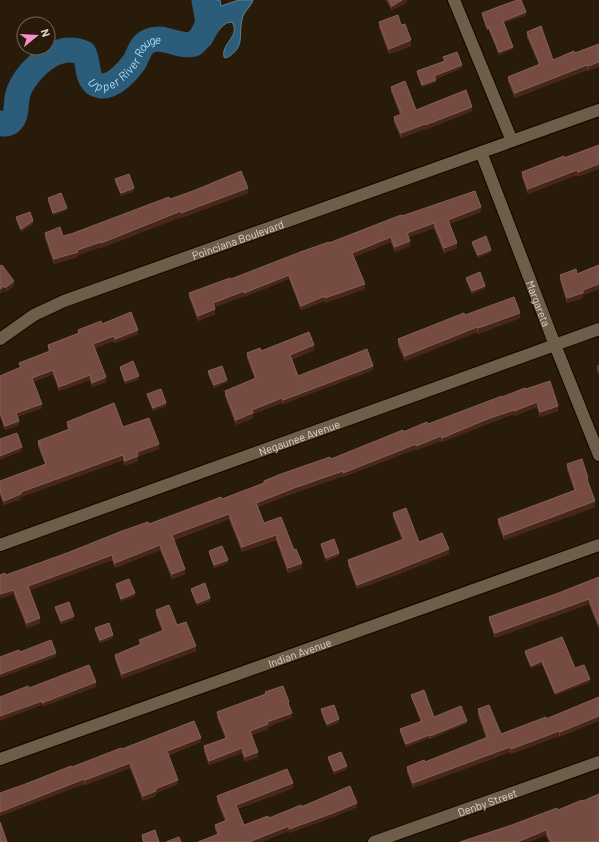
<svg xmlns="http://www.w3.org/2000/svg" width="599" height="842" font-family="Barlow,sans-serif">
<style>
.water{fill:#2b5c7a;stroke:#618192}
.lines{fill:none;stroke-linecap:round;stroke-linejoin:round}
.river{stroke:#2b5c7a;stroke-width:25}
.minor-casing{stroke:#100600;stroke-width:14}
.minor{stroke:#6d5e4a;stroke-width:12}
.wall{fill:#683a32}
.shaded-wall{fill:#49261a}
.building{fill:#754b42;stroke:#856058}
.labels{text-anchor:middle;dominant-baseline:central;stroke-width:3;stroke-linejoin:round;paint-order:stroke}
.street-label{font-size:11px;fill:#dfd6cb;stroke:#281b09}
.water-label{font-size:12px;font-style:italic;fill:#afdbf8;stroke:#281b09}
</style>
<rect width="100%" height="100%" fill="#281b09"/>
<!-- water -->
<path class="water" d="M 195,0 L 220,0 L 221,6 L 239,0 L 253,0 C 251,7 245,10 243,16 C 237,35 247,47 226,58 L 224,57 C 221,43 241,36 232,22 C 218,22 217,41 204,44 L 200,41 L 202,20 Z"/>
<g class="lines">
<!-- river -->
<path class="river" id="s1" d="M 0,123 C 6,125 10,124 13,119 C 18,111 15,103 18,94 C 20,86 25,79 30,73 C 44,57 63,44 84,53 C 89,62 86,74 93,82 C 95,85 98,85 101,86 C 114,87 128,71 135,61 C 139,53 140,45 149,41 C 164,34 177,48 194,44 L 201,37 L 208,24 L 204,0"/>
<defs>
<g id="minor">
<path d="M 454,0 L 512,141"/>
<path id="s2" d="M 481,152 L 555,345 L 599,455"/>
<path id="s3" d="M 0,339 L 34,315 L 64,301 L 599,110"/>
<path id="s4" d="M 0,545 L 599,329"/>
<path id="s5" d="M 0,759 L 599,545"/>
<path id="s6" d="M 374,842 L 599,762"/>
</g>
</defs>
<!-- minor casing -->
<use href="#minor" class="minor-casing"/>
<!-- minor -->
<use href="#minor" class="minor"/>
</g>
<!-- wall -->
<path class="wall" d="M 386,0 L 407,0 L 407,2 L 392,10 Z
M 482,13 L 526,15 L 504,23 L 513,49 L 499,55 L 489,30 L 487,30 L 482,15 Z
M 379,22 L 401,25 L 411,46 L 389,54 L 379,27 Z
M 527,32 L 553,60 L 575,53 L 599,44 L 588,71 L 587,70 L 515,98 L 508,81 L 508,77 L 539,65 L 527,37 Z
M 443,57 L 462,68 L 435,79 L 436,82 L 422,87 L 417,74 L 417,71 L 444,61 Z
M 391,87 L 416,110 L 472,111 L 425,130 L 425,129 L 401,138 L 394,122 L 394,117 L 400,115 L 391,91 Z
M 589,149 L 578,177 L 577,175 L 528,194 L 522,177 L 522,172 Z
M 115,179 L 134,191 L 121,196 L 115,181 Z
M 248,193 L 181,218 L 181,217 L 101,248 L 101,247 L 78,255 L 78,257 L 54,264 L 45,238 L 45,233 L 63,236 L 71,234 L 170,199 Z
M 48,198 L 67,210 L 53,215 L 48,201 Z
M 481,212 L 449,224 L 457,248 L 444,253 L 434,228 L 409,237 L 410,246 L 395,252 L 391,242 L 354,257 L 365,289 L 325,303 L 325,301 L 301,310 L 289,279 L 244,297 L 244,296 L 215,307 L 215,314 L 198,321 L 189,297 L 189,293 L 231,279 L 402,216 Z
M 16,217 L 33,224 L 21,232 L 16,219 Z
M 472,242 L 491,252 L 478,258 L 472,244 Z
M 599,265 L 599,289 L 583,295 L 583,298 L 567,303 L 560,280 L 560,275 L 577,274 Z
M 466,278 L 485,288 L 472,294 L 466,280 Z
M 465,315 L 520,318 L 478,334 L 477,332 L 405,361 L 398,345 L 398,339 Z
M 102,324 L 138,334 L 115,343 L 114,341 L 95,348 L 106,382 L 92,387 L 90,380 L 59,391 L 53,374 L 33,382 L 42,408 L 17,417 L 19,425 L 5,430 L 0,416 L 0,376 L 20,368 L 19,363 L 49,352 L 48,349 L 48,345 L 78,334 L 78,330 Z
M 314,350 L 292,359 L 298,376 L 373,370 L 283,404 L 282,403 L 253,414 L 253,418 L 236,425 L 225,396 L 225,391 L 255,379 L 247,358 L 247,353 L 261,351 Z
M 597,365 L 599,365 L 599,375 L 597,370 Z
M 120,367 L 139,379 L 125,384 L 120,369 Z
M 208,371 L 227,382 L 214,388 L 208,374 Z
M 526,389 L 558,411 L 540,417 L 537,407 L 514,416 L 514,414 L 490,423 L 442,442 L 441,441 L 416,450 L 416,449 L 343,477 L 343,476 L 294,493 L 258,507 L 264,523 L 294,550 L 302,568 L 288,573 L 276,540 L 242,552 L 229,519 L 174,540 L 185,574 L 172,579 L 160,550 L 115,568 L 112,560 L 30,590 L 40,623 L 27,628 L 6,575 L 149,524 L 222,499 L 264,483 L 264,481 L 331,459 L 403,432 L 428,424 L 502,397 Z
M 147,394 L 166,406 L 153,411 L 147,396 Z
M 67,422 L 123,427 L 159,449 L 138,456 L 138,461 L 125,466 L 123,460 L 21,497 L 21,499 L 4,505 L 0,495 L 0,481 L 45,464 L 38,446 L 38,441 L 68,429 L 67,427 Z
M 567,464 L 588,483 L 595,507 L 504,540 L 498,524 L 498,519 L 574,490 L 567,469 Z
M 393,513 L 419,542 L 449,554 L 394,576 L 357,589 L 348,565 L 348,560 L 402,540 L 393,517 Z
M 321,544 L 339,556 L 326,561 L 321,546 Z
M 209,551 L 228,563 L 214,568 L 209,553 Z
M 599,577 L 599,629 L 589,604 L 495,638 L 489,621 L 489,617 L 556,594 Z
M 116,584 L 135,596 L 121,601 L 116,587 Z
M 191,589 L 210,601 L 197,606 L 191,591 Z
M 55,607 L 74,619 L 61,624 L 55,609 Z
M 156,610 L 177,625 L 196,651 L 122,679 L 115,659 L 115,655 L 140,645 L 139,640 L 162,631 L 156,615 Z
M 95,628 L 113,638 L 100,643 L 95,631 Z
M 525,651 L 575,668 L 590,682 L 555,695 L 542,664 L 531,668 L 525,654 Z
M 265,692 L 289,706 L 292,717 L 268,727 L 268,729 L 251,735 L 258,757 L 245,762 L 242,753 L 209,765 L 204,751 L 204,746 L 225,738 L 217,717 L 217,712 L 265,694 Z
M 411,695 L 434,717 L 467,723 L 430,739 L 429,738 L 406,747 L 400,732 L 400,729 L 421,722 L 411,697 Z
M 594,699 L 560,737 L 559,736 L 511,754 L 510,752 L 413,788 L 407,772 L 407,767 L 425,762 L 486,738 L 478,715 L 478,709 L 501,734 L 546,719 Z
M 321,709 L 339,722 L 327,727 L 321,712 Z
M 201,742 L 169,755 L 178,784 L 156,793 L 156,796 L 143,801 L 130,768 L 85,785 L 84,784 L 0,816 L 0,793 L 72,767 L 122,749 Z
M 328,757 L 347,769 L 334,774 L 328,759 Z
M 293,788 L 237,809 L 244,825 L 269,818 L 301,807 L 357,807 L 333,817 L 289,833 L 289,831 L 261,842 L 198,842 L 217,834 L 215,829 L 215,825 L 225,821 L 217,801 L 217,796 Z
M 558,810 L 599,842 L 549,842 L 546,835 L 529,842 L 460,842 Z
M 142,835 L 159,842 L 143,842 L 142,840 Z"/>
<!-- shaded-wall -->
<path class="shaded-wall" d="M 402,0 L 407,0 L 407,2 L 392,10 L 392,6 Z
M 526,12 L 526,15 L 503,23 L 503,21 Z
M 411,40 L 411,46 L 389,54 L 389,49 Z
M 513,47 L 513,49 L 499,55 L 499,52 Z
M 599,62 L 599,67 L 588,71 L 588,66 Z
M 462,65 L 462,68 L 434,79 L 434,76 Z
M 587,65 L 587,70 L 515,98 L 515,93 Z
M 436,80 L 436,82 L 422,87 L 422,85 Z
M 472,107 L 472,111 L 425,130 L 425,125 Z
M 425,124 L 425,129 L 401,138 L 401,133 Z
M 599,164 L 599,169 L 578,177 L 578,172 Z
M 577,170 L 577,175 L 528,194 L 528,189 Z
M 134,188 L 134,191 L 121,196 L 121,193 Z
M 248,188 L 248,193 L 181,218 L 181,213 Z
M 481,207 L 481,212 L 448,224 L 448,220 Z
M 67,208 L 67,210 L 53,215 L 53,213 Z
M 181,211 L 181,217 L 101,248 L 101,243 Z
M 33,221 L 33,224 L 21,232 L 21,229 Z
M 434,223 L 434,228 L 407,238 L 407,233 Z
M 391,237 L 391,242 L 352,258 L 352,253 Z
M 410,241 L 410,246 L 395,252 L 395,247 Z
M 101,242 L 101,247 L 78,255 L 78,257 L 54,264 L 54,259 Z
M 457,243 L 457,248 L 444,253 L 444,248 Z
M 491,250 L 491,252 L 478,258 L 478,255 Z
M 289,275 L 289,279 L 244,297 L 244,293 Z
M 14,281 L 14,286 L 5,293 L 5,288 Z
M 365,284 L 365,289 L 325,303 L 325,298 Z
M 599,284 L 599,289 L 583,295 L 583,298 L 567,303 L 567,298 L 583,290 Z
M 4,286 L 4,291 L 0,294 L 0,289 Z
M 485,286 L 485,288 L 472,294 L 472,291 Z
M 244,291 L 244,296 L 213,308 L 213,303 Z
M 325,296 L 325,301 L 301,310 L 301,306 Z
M 215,309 L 215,314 L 198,321 L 198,316 Z
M 520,313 L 520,318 L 478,334 L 478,328 Z
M 477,327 L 477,332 L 405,361 L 405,356 Z
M 138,330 L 138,334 L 115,343 L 115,339 Z
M 114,336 L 114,341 L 93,349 L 93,344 Z
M 314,345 L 314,350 L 290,359 L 290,355 Z
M 373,366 L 373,370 L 283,404 L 283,400 Z
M 53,370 L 53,374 L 32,382 L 32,378 Z
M 90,375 L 90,380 L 59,391 L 59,387 Z
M 139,376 L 139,379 L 125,384 L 125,381 Z
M 106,377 L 106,382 L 92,387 L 92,383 Z
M 227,380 L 227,382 L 214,388 L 214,385 Z
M 282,398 L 282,403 L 253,414 L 253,418 L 236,425 L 236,420 L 252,410 Z
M 537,402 L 537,407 L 514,416 L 514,411 Z
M 166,403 L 166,406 L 153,411 L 153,408 Z
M 42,404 L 42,408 L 16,417 L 16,413 Z
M 558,406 L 558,411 L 540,417 L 540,412 Z
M 514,410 L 514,414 L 490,423 L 442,442 L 442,438 L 490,418 Z
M 19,421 L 19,425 L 5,430 L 5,426 Z
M 441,436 L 441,441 L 416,450 L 416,446 Z
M 159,444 L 159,449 L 137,457 L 137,452 Z
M 416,444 L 416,449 L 343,477 L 343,473 Z
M 22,447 L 22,451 L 0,460 L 0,456 Z
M 123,455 L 123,460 L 21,497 L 21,499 L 4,505 L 4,501 L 21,492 Z
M 138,456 L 138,461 L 125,466 L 125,461 Z
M 343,471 L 343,476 L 294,493 L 256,508 L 256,503 L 294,488 Z
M 595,501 L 595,507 L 504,540 L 504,535 Z
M 229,514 L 229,519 L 172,540 L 172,535 Z
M 276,535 L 276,540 L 242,552 L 242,547 Z
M 160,545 L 160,550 L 115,568 L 115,563 Z
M 449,549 L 449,554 L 394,576 L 357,589 L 357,585 Z
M 339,553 L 339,556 L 326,561 L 326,558 Z
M 112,555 L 112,560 L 28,591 L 28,586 Z
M 228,560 L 228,563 L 214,568 L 214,565 Z
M 302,563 L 302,568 L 288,573 L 288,568 Z
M 185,569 L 185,574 L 172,579 L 172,574 Z
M 14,590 L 14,594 L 0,599 L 0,594 Z
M 135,593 L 135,596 L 121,601 L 121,599 Z
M 210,598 L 210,601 L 197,606 L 197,603 Z
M 589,599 L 589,604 L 495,638 L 495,633 Z
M 74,616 L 74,619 L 61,624 L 61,621 Z
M 40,618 L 40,623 L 27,628 L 27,623 Z
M 113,635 L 113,638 L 100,643 L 100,640 Z
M 196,646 L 196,651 L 122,679 L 122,674 Z
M 56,653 L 56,657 L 0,678 L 0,674 Z
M 542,661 L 542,664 L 531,668 L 531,666 Z
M 590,679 L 590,682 L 555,695 L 555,693 Z
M 96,682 L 96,687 L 42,707 L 42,703 Z
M 42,701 L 42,705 L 0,721 L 0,716 Z
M 292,713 L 292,717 L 268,727 L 268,729 L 250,736 L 250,731 L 267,722 Z
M 599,716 L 599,721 L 560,737 L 560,732 Z
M 339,719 L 339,722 L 327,727 L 327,724 Z
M 467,721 L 467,723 L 430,739 L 430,736 Z
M 559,731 L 559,736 L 511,754 L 511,749 Z
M 429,735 L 429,738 L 406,747 L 406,744 Z
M 201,738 L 201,742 L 167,755 L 167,751 Z
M 510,747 L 510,752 L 413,788 L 413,783 Z
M 242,748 L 242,753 L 209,765 L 209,761 Z
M 258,752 L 258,757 L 245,762 L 245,757 Z
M 130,763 L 130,768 L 85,785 L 85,780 Z
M 347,766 L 347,769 L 334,774 L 334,771 Z
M 84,779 L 84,784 L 0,816 L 0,812 Z
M 178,780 L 178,784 L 156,793 L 156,796 L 143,801 L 143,796 L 155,789 Z
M 293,783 L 293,788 L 236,809 L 236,805 Z
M 357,803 L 357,807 L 333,817 L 289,833 L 289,829 Z
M 289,826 L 289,831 L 261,842 L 249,842 Z
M 546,830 L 546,835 L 529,842 L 517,842 Z"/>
<!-- building -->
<path class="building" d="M 389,0 L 402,0 L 392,6 Z
M 517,0 L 521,0 L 526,12 L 503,21 L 513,47 L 499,52 L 489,27 L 487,28 L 482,13 Z
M 398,15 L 401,25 L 405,24 L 411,40 L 389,49 L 379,22 Z
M 541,26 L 553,60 L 574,51 L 575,53 L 599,44 L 599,62 L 588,66 L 587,65 L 515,93 L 508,77 L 540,64 L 527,32 Z
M 457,52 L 462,65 L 434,76 L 436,80 L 422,85 L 417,71 L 445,61 L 443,57 Z
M 405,81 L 416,110 L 466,90 L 472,107 L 425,125 L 425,124 L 401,133 L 394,117 L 402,114 L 391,87 Z
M 599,145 L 599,164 L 578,172 L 577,170 L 528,189 L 522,172 L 564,156 L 564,158 Z
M 241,171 L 248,188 L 181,213 L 181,211 L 101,243 L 101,242 L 77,250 L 78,252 L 54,259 L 45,233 L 60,227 L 63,236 L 71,234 L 169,197 L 170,199 L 193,191 Z
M 129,174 L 134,188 L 121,193 L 115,179 Z
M 475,191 L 481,207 L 448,220 L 457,243 L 444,248 L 434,223 L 407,233 L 410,241 L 395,247 L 391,237 L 352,253 L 365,284 L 325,298 L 325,296 L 301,306 L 289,275 L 244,293 L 244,291 L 213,303 L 215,309 L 198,316 L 189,293 L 230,278 L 231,279 L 303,251 L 329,242 L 329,243 L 401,215 L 402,216 Z
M 61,193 L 67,208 L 53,213 L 48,198 Z
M 30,212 L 33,221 L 21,229 L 16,217 Z
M 486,236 L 491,250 L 478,255 L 472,242 Z
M 2,265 L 14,281 L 5,288 L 4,286 L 0,289 L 0,266 Z
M 599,265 L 599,284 L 583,290 L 583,293 L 567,298 L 560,275 L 576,269 L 577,274 Z
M 480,272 L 485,286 L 472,291 L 466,278 Z
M 514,297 L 520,313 L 478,328 L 477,327 L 405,356 L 398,339 L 464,313 L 465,315 Z
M 131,312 L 138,330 L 115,339 L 114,336 L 93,344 L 106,377 L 92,383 L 90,375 L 59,387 L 53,370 L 32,378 L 42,404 L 16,413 L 19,421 L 5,426 L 0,412 L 0,376 L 21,367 L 19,363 L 50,351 L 48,345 L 79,333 L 78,330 L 101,321 L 102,324 Z
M 309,332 L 314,345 L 290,355 L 298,376 L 367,349 L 373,366 L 283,400 L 282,398 L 252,410 L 253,413 L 236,420 L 225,391 L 256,378 L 247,353 L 260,348 L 261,351 Z
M 133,361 L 139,376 L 125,381 L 120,367 Z
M 222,366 L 227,380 L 214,385 L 208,371 Z
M 550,381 L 558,406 L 540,412 L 537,402 L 514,411 L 514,410 L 490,418 L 442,438 L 441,436 L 416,446 L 416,444 L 343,473 L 343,471 L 294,488 L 256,503 L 264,523 L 281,517 L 294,550 L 296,549 L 302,563 L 288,568 L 276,535 L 242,547 L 229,514 L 172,535 L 185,569 L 172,574 L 160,545 L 115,563 L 112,555 L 28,586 L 40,618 L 27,623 L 14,590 L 0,594 L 0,575 L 5,573 L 6,575 L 67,553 L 122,531 L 148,522 L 149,524 L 221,497 L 222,499 L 264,483 L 264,481 L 281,474 L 330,457 L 331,459 L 403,430 L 403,432 L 427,422 L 428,424 L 502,396 L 502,397 L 525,388 L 526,389 Z
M 161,389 L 166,403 L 153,408 L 147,394 Z
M 114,403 L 123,427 L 149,418 L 159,444 L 137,452 L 138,456 L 125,461 L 123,455 L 21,492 L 21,494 L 4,501 L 0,490 L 0,481 L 46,464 L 38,441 L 70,429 L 67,422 Z
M 17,433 L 22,447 L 0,456 L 0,439 Z
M 582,459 L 588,478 L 587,479 L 595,501 L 504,535 L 498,519 L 576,490 L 567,464 Z
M 406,508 L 419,542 L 442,533 L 449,549 L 394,571 L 357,585 L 348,560 L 404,539 L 393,513 Z
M 334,539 L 339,553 L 326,558 L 321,544 Z
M 222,546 L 228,560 L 214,565 L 209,551 Z
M 599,577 L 599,624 L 589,599 L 495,633 L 489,617 L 556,594 Z
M 129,579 L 135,593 L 121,599 L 116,584 Z
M 205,583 L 210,598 L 197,603 L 191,589 Z
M 69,602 L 74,616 L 61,621 L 55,607 Z
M 169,605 L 177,625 L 186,622 L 196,646 L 122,674 L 115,655 L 141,644 L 139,640 L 164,630 L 156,610 Z
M 109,623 L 113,635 L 100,640 L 95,628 Z
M 562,637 L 575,668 L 584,665 L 590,679 L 555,693 L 542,661 L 531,666 L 525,651 Z
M 51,640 L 56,653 L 0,674 L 0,657 L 19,650 L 20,652 Z
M 89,665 L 96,682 L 42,703 L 42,701 L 0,716 L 0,697 L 28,686 L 29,688 Z
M 283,686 L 289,702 L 288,703 L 292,713 L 267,722 L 268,724 L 250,731 L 258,752 L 245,757 L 242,748 L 209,761 L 204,746 L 227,738 L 217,712 L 266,694 L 265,692 Z
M 424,690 L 434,717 L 461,706 L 467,721 L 430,736 L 429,735 L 406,744 L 400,729 L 422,721 L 411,695 Z
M 599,697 L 599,716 L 560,732 L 559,731 L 511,749 L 510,747 L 413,783 L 407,767 L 424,760 L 425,762 L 488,737 L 478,709 L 489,705 L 501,734 L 546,717 L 546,719 Z
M 334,705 L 339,719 L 327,724 L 321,709 Z
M 194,721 L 201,738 L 167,751 L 178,780 L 155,789 L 156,791 L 143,796 L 130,763 L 85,780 L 84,779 L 0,812 L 0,793 L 23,785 L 71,766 L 72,767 L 121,748 L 122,749 Z
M 341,752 L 347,766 L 334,771 L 328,757 Z
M 287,769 L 293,783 L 236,805 L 244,825 L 268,816 L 269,818 L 301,805 L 301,807 L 350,786 L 357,803 L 333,813 L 289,829 L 289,826 L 249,842 L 198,842 L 219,834 L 215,825 L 227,820 L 217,796 Z
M 599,794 L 599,842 L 551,842 L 546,830 L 517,842 L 460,842 L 509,826 L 557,808 L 558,810 L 582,800 L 583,801 Z
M 0,822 L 7,842 L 0,842 Z
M 155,830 L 159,842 L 144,842 L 142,835 Z
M 179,837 L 181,842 L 166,842 Z"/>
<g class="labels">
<!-- street labels -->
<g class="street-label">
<text stroke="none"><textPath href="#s3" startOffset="259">Poinciana Boulevard</textPath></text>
<text stroke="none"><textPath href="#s2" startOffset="162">Margareta</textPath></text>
<text stroke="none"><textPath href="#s4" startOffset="318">Negaunee Avenue</textPath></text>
<text stroke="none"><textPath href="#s5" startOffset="318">Indian Avenue</textPath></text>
<text stroke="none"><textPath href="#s6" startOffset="120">Denby Street</textPath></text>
</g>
<!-- water labels -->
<g class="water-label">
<text stroke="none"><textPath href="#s1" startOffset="201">Upper River Rouge</textPath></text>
</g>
</g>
<!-- north arrow -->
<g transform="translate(36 36) rotate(72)"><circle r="19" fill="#281b09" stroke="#716657"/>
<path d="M0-3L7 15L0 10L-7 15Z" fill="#f690d0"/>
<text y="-6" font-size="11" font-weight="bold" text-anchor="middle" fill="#dfd6cb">N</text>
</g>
</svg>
